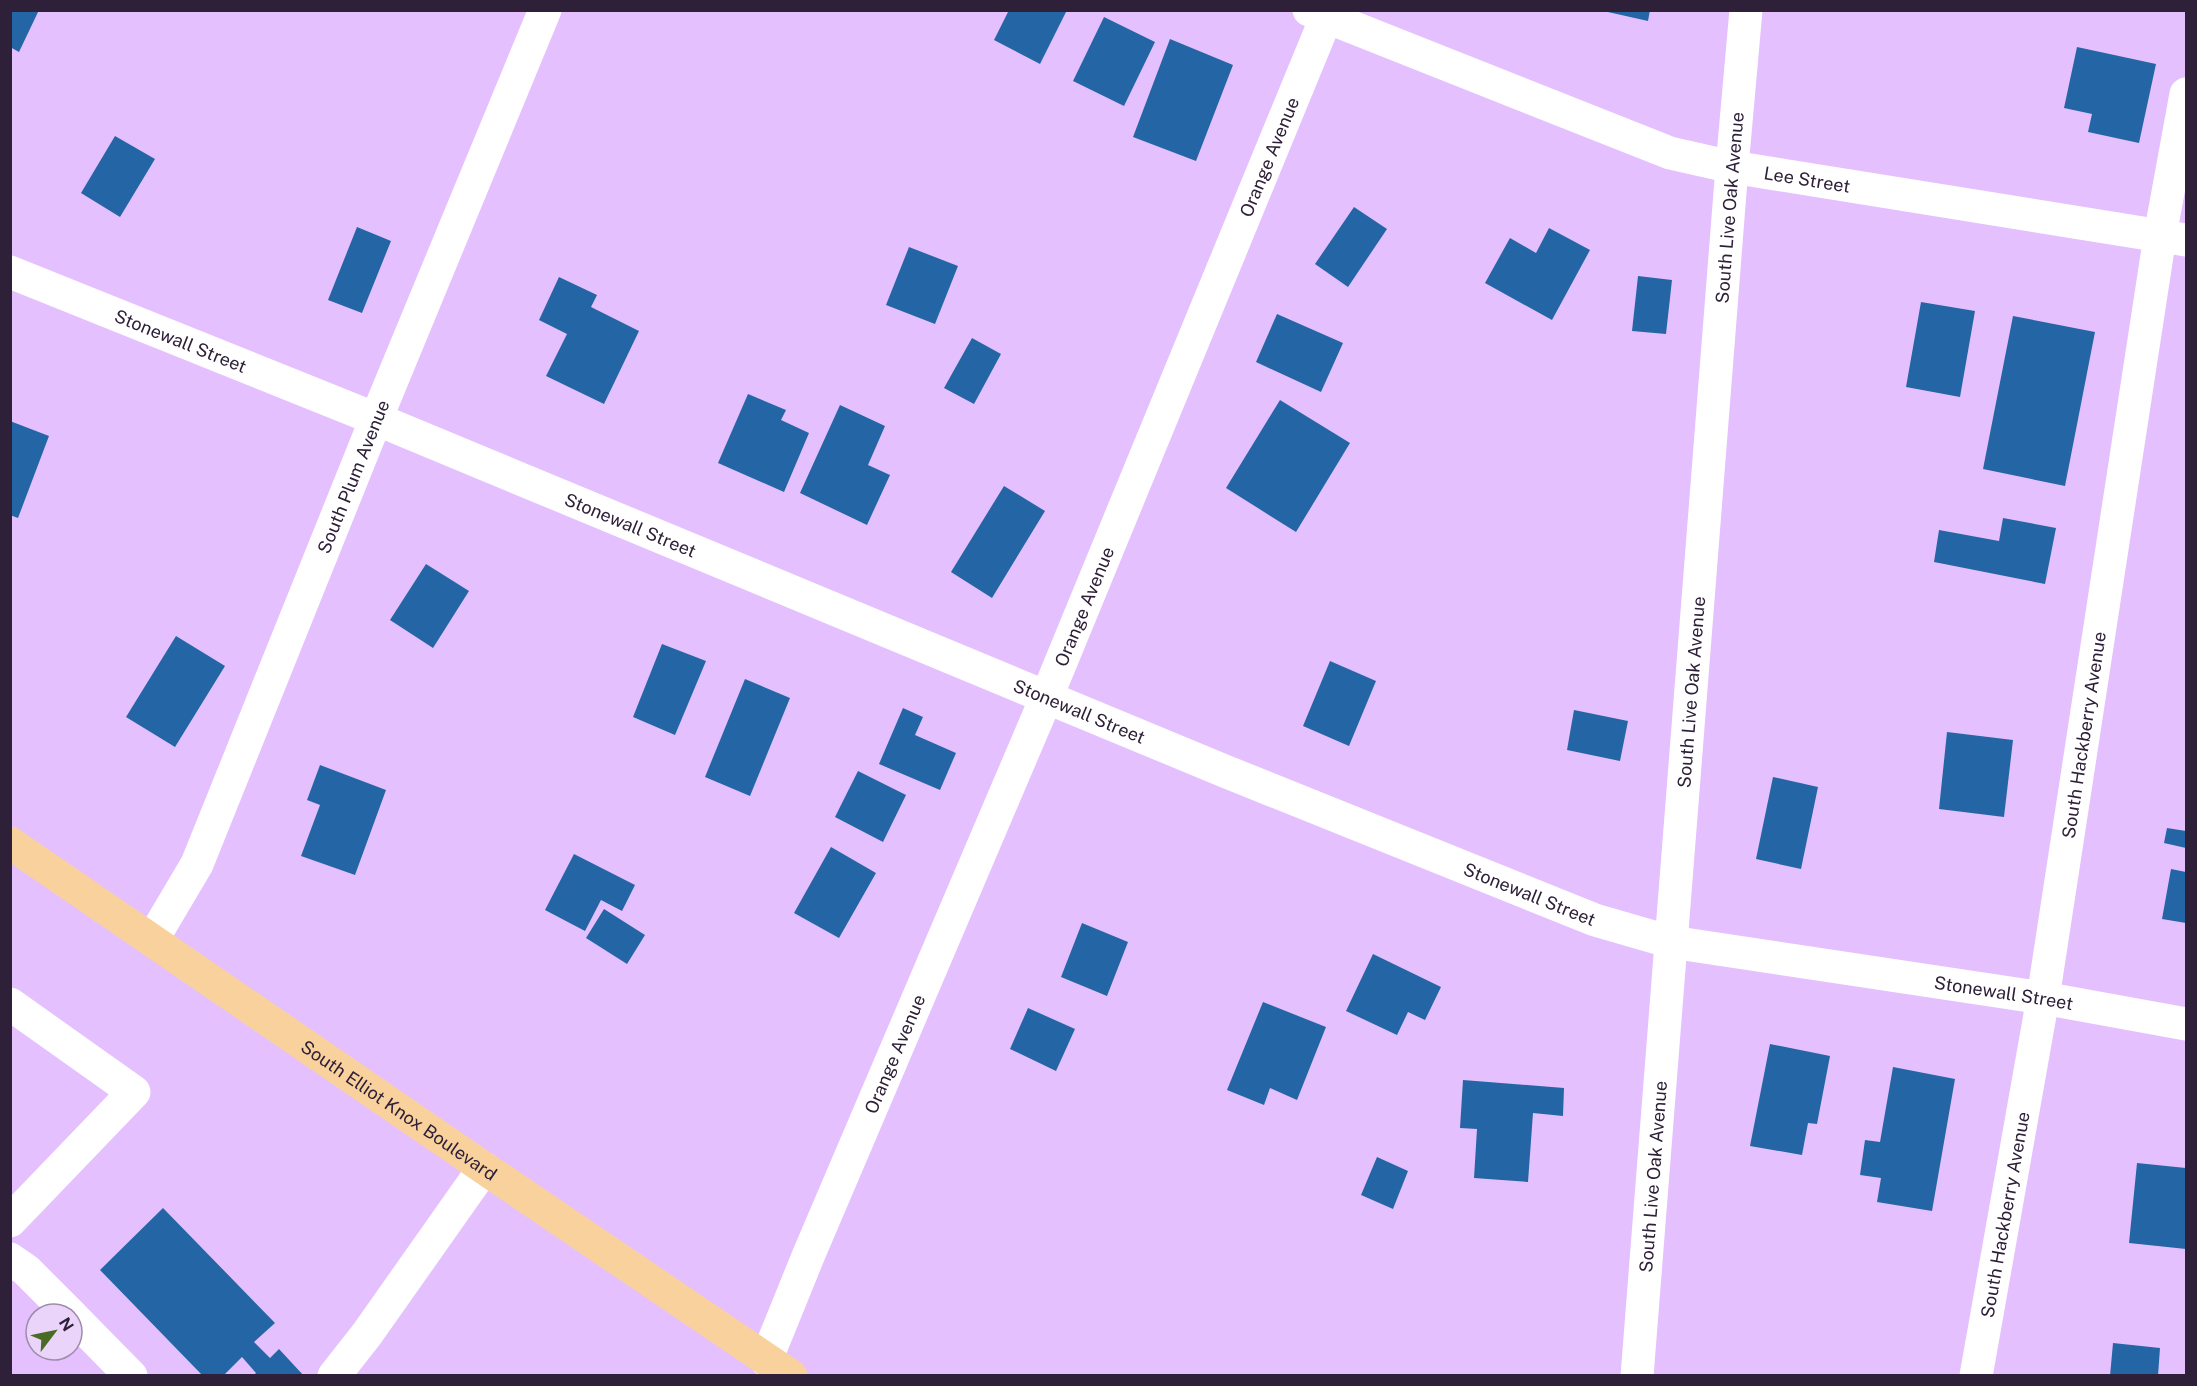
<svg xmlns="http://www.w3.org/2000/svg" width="2197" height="1386" font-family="'Public Sans',sans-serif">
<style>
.building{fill:#2466a5}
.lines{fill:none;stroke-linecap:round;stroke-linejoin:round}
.minor{stroke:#fff;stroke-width:33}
.major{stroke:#f9d19d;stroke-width:33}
.labels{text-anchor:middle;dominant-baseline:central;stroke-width:6;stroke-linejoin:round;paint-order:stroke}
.street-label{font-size:18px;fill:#2e2038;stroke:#ead4fa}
</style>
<rect width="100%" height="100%" fill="#e5c0fe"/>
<!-- building -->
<path class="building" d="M 10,10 L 39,10 L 19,52 L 10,47 Z
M 1009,10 L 1067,10 L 1040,64 L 994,40 Z
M 1599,10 L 1650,10 L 1648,21 Z
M 1104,17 L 1155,42 L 1124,106 L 1073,81 Z
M 1170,39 L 1233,65 L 1196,161 L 1133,137 Z
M 2077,47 L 2156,64 L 2139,143 L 2088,132 L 2092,114 L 2064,108 Z
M 115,136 L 155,159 L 120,217 L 81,193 Z
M 1354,207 L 1387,229 L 1348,287 L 1315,264 Z
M 357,227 L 391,241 L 362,313 L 328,300 Z
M 1549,228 L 1590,250 L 1552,320 L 1485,283 L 1510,238 L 1536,253 Z
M 909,247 L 958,266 L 935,324 L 886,305 Z
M 1638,276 L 1672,280 L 1666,334 L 1632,331 Z
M 559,277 L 597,295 L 591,307 L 639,331 L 604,404 L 546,376 L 567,334 L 539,320 Z
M 1921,302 L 1975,311 L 1960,397 L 1906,387 Z
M 1277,314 L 1343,343 L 1321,392 L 1256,362 Z
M 2013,316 L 2095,332 L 2065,486 L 1983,469 Z
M 972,338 L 1001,354 L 974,404 L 944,388 Z
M 748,394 L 786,410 L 781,420 L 809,433 L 784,492 L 718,463 Z
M 1280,400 L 1350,443 L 1296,532 L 1226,488 Z
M 840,405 L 885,426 L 868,465 L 890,475 L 867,525 L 800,493 Z
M 10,421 L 49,436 L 18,518 L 10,515 Z
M 1004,486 L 1045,511 L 992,598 L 951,572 Z
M 2003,518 L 2056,528 L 2045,584 L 1934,562 L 1939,530 L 1999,541 Z
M 426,564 L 469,591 L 433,648 L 390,620 Z
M 176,636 L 225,666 L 175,747 L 126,717 Z
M 662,644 L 706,661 L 675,735 L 633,717 Z
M 1330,661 L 1376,681 L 1349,746 L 1303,726 Z
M 745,679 L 790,698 L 750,796 L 705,777 Z
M 903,708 L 923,717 L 915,735 L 956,753 L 940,790 L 879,764 Z
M 1574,710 L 1628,721 L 1620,761 L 1567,750 Z
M 1947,732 L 2013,740 L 2004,817 L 1939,809 Z
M 320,765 L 386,790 L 355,875 L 301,856 L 320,805 L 307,800 Z
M 858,771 L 906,795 L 883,842 L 835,817 Z
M 1773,777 L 1818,787 L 1801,869 L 1756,859 Z
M 2167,828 L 2186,831 L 2186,848 L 2164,843 Z
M 831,847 L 876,873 L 839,938 L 794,913 Z
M 574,854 L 635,885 L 622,911 L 601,900 L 585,931 L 545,910 Z
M 2171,869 L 2186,872 L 2186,923 L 2162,919 Z
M 604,909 L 645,935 L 627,964 L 586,938 Z
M 1082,923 L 1128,942 L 1107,996 L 1061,977 Z
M 1373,954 L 1441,987 L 1425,1020 L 1408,1012 L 1397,1035 L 1346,1011 Z
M 1263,1002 L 1326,1027 L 1297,1100 L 1270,1088 L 1264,1105 L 1227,1090 Z
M 1028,1008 L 1075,1029 L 1056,1071 L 1010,1049 Z
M 1770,1044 L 1830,1056 L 1817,1124 L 1808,1123 L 1802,1155 L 1750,1146 Z
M 1893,1067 L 1955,1079 L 1932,1211 L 1877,1202 L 1881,1178 L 1860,1175 L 1865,1140 L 1880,1142 Z
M 1463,1080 L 1564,1088 L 1563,1116 L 1533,1113 L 1528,1182 L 1474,1178 L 1477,1129 L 1460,1128 Z
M 1377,1157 L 1408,1171 L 1393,1209 L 1361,1195 Z
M 2137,1163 L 2186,1168 L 2186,1249 L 2129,1243 Z
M 163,1208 L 275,1323 L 254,1342 L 270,1358 L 279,1349 L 304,1376 L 253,1376 L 256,1373 L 242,1357 L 223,1376 L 203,1376 L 100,1270 Z
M 2113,1343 L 2160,1348 L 2158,1376 L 2110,1376 Z"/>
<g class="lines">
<!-- minor -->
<g class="minor">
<path id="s1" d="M 1309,10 L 1670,153 L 1732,167 L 2186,240"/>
<path id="s2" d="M 10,272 L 376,419 L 1222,770 L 1595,920 L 1671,942 L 2043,998 L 2186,1024"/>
<path id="s3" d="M 152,940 L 197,864 L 376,419 L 545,10"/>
<path d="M 10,1004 L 134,1092 L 10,1221"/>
<path d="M 10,1259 L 26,1270 L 70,1314"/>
<path d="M 72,1316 L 131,1376"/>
<path id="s4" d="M 766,1360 L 809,1254 L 1047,696 L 1326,18"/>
<path d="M 334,1376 L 367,1334 L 484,1168"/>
<path id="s5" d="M 1637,1376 L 1732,167 L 1746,10"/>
<path id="s6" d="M 1976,1376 L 2043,998 L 2160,236 L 2186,94"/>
</g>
<!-- major -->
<path class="major" id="s7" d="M 10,843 L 484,1168 L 791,1376"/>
</g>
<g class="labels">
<!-- street labels -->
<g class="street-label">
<text stroke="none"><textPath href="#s4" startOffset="1304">Orange Avenue</textPath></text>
<text stroke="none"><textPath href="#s1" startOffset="528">Lee Street</textPath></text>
<text stroke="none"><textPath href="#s5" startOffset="1172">South Live Oak Avenue</textPath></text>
<text stroke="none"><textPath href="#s2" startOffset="184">Stonewall Street</textPath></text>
<text stroke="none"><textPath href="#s3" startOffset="506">South Plum Avenue</textPath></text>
<text stroke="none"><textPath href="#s2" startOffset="670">Stonewall Street</textPath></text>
<text stroke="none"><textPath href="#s4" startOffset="818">Orange Avenue</textPath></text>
<text stroke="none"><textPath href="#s5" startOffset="686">South Live Oak Avenue</textPath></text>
<text stroke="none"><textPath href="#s2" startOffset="1156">Stonewall Street</textPath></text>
<text stroke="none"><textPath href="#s6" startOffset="650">South Hackberry Avenue</textPath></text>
<text stroke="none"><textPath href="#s2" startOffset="1642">Stonewall Street</textPath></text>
<text stroke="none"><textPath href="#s2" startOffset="2128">Stonewall Street</textPath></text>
<text stroke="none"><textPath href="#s4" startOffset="332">Orange Avenue</textPath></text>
<text stroke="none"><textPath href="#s7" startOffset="472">South Elliot Knox Boulevard</textPath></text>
<text stroke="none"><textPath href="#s5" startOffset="200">South Live Oak Avenue</textPath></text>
<text stroke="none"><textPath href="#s6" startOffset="164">South Hackberry Avenue</textPath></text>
</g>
</g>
<!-- border -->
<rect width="2197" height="1386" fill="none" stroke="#2e2038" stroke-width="24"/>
<!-- north arrow -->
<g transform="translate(54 1332) rotate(58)"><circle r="28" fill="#ead4fa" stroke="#9f8cac" stroke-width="1.5"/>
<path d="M0-4.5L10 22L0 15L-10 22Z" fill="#496b23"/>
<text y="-9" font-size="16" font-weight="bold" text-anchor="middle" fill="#2e2038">N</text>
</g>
</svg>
